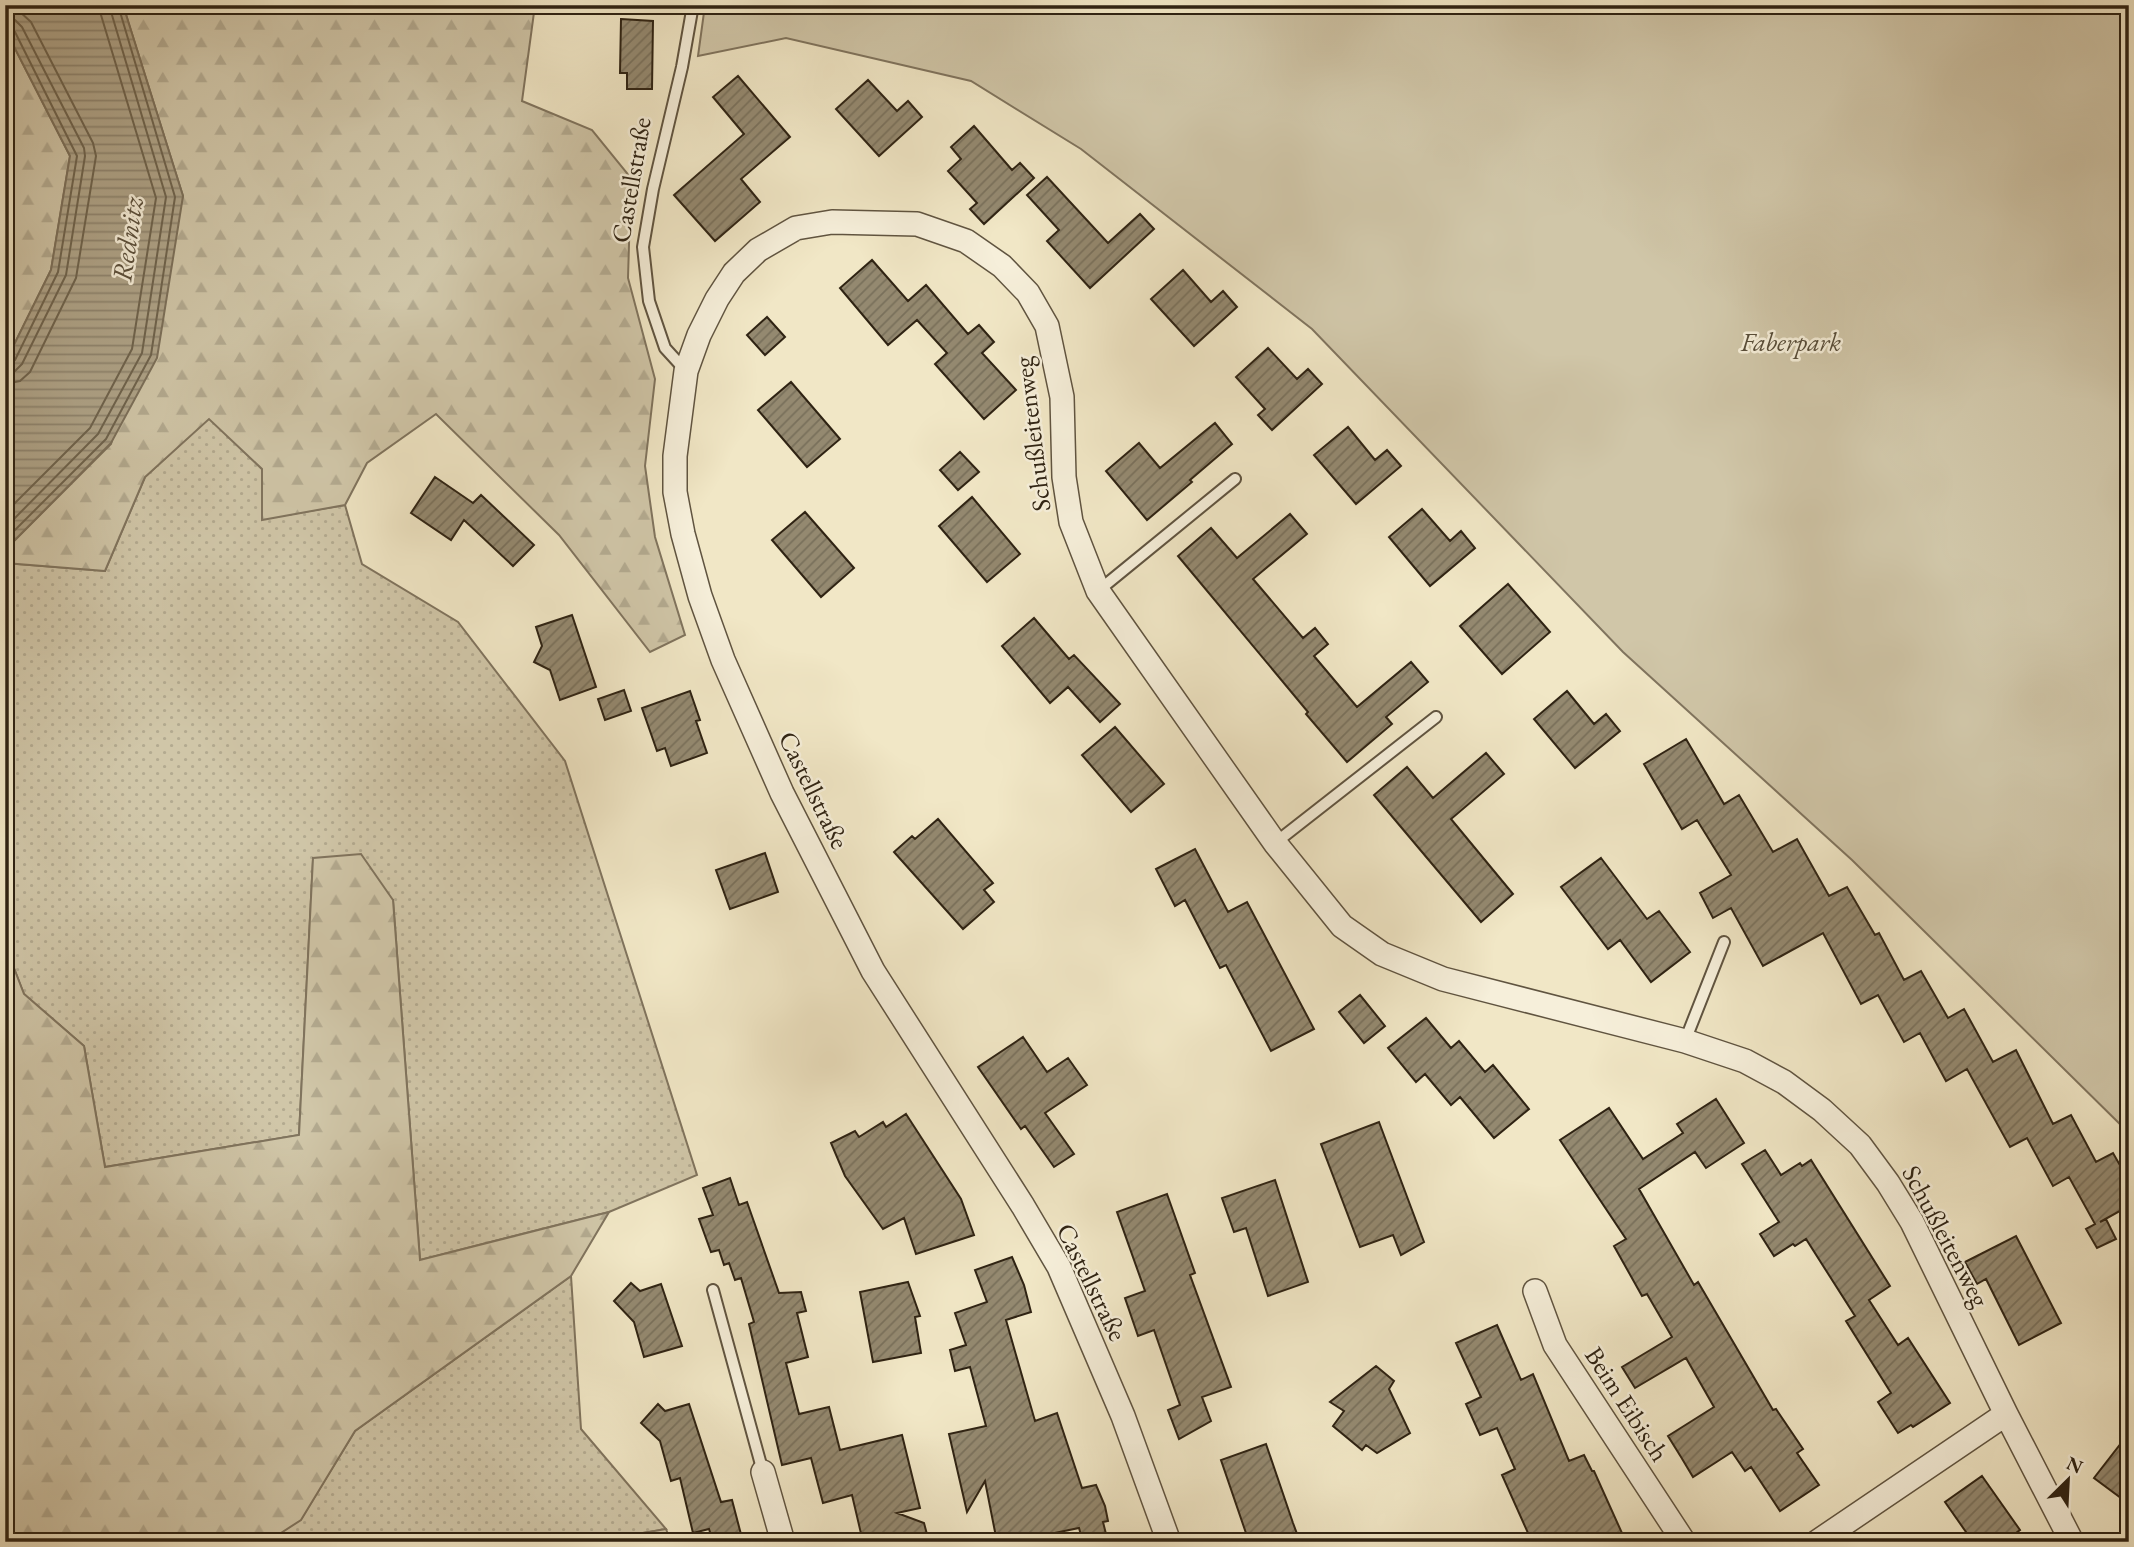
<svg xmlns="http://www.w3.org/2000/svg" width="2134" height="1547" font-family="'EB Garamond',serif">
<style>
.grass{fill:url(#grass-dots);stroke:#80745e;stroke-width:2}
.forest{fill:url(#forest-firs);stroke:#80745e;stroke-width:2}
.park{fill:#d0c6a8;stroke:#80745e;stroke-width:2}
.water{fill:url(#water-rules);stroke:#7c705a;stroke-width:2}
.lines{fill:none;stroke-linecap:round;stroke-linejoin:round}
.shore{stroke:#6f644e;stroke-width:2}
.building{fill:url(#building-hatch);stroke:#2f2313;stroke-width:2}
.service-casing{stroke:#605440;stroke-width:14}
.minor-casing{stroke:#605440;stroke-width:26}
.service{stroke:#f6efda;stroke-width:10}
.minor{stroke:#f6efda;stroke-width:23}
.labels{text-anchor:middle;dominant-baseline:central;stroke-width:5;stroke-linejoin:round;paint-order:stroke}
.street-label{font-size:26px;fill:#2f2313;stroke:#f6efda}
.park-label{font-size:26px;font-style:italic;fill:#574c38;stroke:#f6efda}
.water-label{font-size:28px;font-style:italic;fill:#5c503c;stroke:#f6efda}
</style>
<defs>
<pattern id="grass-dots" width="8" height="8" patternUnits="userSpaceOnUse" patternTransform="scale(1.75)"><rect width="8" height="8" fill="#d0c6a8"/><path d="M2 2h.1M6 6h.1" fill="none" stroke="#b3aa90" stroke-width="1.8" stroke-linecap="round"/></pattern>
<pattern id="forest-firs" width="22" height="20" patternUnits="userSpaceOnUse" patternTransform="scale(1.75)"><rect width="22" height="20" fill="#d0c6a8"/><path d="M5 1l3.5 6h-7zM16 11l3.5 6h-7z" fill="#b3aa90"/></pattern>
<pattern id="water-rules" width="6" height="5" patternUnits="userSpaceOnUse" patternTransform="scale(1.75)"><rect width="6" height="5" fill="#afa489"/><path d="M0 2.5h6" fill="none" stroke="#8f856f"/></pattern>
<pattern id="building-hatch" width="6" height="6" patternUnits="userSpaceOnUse" patternTransform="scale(1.75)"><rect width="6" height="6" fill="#948970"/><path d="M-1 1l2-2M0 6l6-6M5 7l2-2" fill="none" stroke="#79705b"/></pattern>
</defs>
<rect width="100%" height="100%" fill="#f1e7c6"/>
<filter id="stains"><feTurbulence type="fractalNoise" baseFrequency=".00286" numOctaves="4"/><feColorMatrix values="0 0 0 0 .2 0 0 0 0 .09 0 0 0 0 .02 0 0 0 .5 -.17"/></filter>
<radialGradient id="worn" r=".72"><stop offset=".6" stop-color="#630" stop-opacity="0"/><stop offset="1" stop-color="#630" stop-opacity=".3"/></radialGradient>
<!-- grass -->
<path class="grass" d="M 209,418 L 262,469 L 262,519 L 345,505 L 362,564 L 458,622 L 565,761 L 697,1175 L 609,1212 L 420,1260 L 393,900 L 313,859 L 299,1135 L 105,1167 L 84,1046 L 24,994 L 5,945 L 5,563 L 105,571 L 145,477 Z
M 571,1276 L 581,1429 L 666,1529 L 590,1542 L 267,1542 L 301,1519 L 355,1431 Z"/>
<!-- forest -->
<path class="forest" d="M 123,5 L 535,5 L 522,101 L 592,130 L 631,178 L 628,278 L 655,379 L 645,466 L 655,537 L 685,635 L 650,652 L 559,535 L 436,414 L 367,463 L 345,505 L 262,520 L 262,469 L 209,419 L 145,477 L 105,571 L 5,563 L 5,550 L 111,444 L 183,196 Z
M 5,29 L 70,156 L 51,270 L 5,363 Z
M 361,854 L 393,900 L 420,1260 L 609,1212 L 571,1276 L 355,1431 L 301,1520 L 267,1542 L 5,1542 L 5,945 L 24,994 L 84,1046 L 105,1167 L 299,1135 L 313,858 Z
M 666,1529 L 671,1542 L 590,1542 Z"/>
<!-- park -->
<path class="park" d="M 705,5 L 2129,5 L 2129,1133 L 1852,860 L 1623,652 L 1312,329 L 1081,149 L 971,81 L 786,38 L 698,56 Z"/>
<!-- water -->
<path class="water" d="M 5,5 L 123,5 L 183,196 L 157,358 L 111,443 L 5,550 L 5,363 L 51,270 L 70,156 L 5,29 Z"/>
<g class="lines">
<!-- shore -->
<path class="shore" d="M 5,8 L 19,11 L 31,22 L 93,143 L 96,156 L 76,278 L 30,372 L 20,381 L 5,384
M 5,18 L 15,20 L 22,27 L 84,148 L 85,156 L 66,275 L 22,364 L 15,371 L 5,373
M 5,27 L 15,32 L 77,156 L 58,272 L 15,360 L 5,364
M 5,513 L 90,428 L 132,349 L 156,198 L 98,5
M 5,528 L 98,434 L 142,353 L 166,197 L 109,5
M 5,540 L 106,439 L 151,355 L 175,197 L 118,5"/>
</g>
<!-- building -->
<path class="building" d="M 621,19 L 653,21 L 652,89 L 627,89 L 627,73 L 620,73 Z
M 738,76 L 790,137 L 741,179 L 760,202 L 715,241 L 674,195 L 744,134 L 713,97 Z
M 868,80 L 897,111 L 908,101 L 922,117 L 879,156 L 836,109 Z
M 974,126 L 1012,170 L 1020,163 L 1034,178 L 984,224 L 970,209 L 977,203 L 948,171 L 961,159 L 951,147 Z
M 1047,177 L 1108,243 L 1140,214 L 1154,229 L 1090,288 L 1047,241 L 1059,230 L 1027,195 Z
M 872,260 L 908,301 L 926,285 L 968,334 L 979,325 L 994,342 L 982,353 L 1016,390 L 984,419 L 935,364 L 947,353 L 917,320 L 888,345 L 840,288 Z
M 1183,270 L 1211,302 L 1223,291 L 1237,307 L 1194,346 L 1151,299 Z
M 767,317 L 785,337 L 765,355 L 747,335 Z
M 1268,348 L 1297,379 L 1308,369 L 1322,384 L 1272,430 L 1258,415 L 1265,409 L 1236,377 Z
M 791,382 L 840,439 L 807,467 L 758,410 Z
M 1215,423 L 1232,444 L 1190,480 L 1192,482 L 1147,520 L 1106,471 L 1139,443 L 1160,468 Z
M 1348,427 L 1375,460 L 1387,450 L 1401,466 L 1356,504 L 1314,455 Z
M 960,452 L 979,472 L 958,490 L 940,470 Z
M 435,477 L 473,503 L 481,495 L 534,545 L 513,566 L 464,520 L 451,540 L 411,513 Z
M 972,497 L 1020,554 L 987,582 L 939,526 Z
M 1422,509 L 1450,541 L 1461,531 L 1475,548 L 1430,586 L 1389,537 Z
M 805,512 L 854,568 L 821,597 L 772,540 Z
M 1290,514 L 1307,534 L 1253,579 L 1303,638 L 1315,628 L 1328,644 L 1314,656 L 1357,707 L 1411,662 L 1428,682 L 1386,717 L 1392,724 L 1347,762 L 1306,714 L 1308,712 L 1178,556 L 1211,528 L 1237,558 Z
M 1508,584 L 1550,632 L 1502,674 L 1460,626 Z
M 572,615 L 596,687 L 560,700 L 550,670 L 534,662 L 542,646 L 536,627 Z
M 1034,618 L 1069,659 L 1074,655 L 1120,704 L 1100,722 L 1068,687 L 1050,703 L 1002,646 Z
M 624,690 L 631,711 L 605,720 L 598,699 Z
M 690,691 L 700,720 L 696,721 L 707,753 L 671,766 L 665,748 L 657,751 L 642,708 Z
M 1567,691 L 1594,724 L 1606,714 L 1620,731 L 1575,768 L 1534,719 Z
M 1115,727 L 1164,784 L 1131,812 L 1082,755 Z
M 1686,739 L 1724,804 L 1739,795 L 1773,852 L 1797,839 L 1829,896 L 1847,887 L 1875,935 L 1879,933 L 1904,980 L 1921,971 L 1948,1018 L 1964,1009 L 1993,1062 L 2016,1050 L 2053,1124 L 2071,1115 L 2096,1162 L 2113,1153 L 2129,1181 L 2129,1206 L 2100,1222 L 2106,1219 L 2116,1239 L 2097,1248 L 2086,1229 L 2095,1224 L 2069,1177 L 2053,1186 L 2027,1138 L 2010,1147 L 1967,1069 L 1946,1081 L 1920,1033 L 1904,1042 L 1878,995 L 1861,1004 L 1823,933 L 1763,966 L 1731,908 L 1713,918 L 1700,893 L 1731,875 L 1697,820 L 1682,829 L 1644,764 Z
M 1486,753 L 1504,774 L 1451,819 L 1513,894 L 1481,922 L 1374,795 L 1407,767 L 1433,798 Z
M 938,819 L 993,883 L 984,890 L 994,902 L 963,929 L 894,852 L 912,836 L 915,839 Z
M 1195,849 L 1228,912 L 1247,902 L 1314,1029 L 1271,1051 L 1226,965 L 1220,968 L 1185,900 L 1175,906 L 1156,869 Z
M 765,853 L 778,892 L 730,909 L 716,870 Z
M 1601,858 L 1647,919 L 1659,911 L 1690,952 L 1651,982 L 1620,940 L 1608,949 L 1561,887 Z
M 1360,995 L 1385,1026 L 1364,1043 L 1339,1012 Z
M 1426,1018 L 1451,1048 L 1459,1041 L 1485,1072 L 1493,1065 L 1529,1109 L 1494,1138 L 1460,1097 L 1451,1105 L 1425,1074 L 1416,1082 L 1388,1048 Z
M 1023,1037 L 1047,1072 L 1068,1058 L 1087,1085 L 1045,1113 L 1074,1154 L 1054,1167 L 1025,1126 L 1021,1129 L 978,1067 Z
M 1716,1099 L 1744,1143 L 1706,1168 L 1695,1152 L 1639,1189 L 1694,1285 L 1698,1282 L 1773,1410 L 1776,1409 L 1803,1449 L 1797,1453 L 1819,1485 L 1780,1511 L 1751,1467 L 1745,1471 L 1732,1452 L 1693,1477 L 1681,1457 L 1668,1436 L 1714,1407 L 1686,1358 L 1635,1388 L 1622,1367 L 1672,1337 L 1647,1294 L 1642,1296 L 1614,1246 L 1626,1239 L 1560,1140 L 1609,1108 L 1643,1159 L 1683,1133 L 1677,1124 Z
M 906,1114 L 961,1199 L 974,1235 L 916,1254 L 904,1218 L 883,1229 L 845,1176 L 831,1143 L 855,1131 L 859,1137 L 883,1122 L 886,1127 Z
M 1379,1122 L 1424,1242 L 1401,1255 L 1393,1235 L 1360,1247 L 1321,1144 Z
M 1765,1150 L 1781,1175 L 1800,1163 L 1802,1166 L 1811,1160 L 1890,1286 L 1869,1300 L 1898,1345 L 1908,1338 L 1950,1403 L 1913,1427 L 1911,1425 L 1898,1433 L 1878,1402 L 1891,1393 L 1846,1321 L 1855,1316 L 1806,1239 L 1795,1246 L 1793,1244 L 1774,1256 L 1760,1234 L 1779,1222 L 1742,1164 Z
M 730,1178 L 739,1205 L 747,1202 L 779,1293 L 801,1292 L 806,1311 L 797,1313 L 808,1357 L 786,1363 L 799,1414 L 829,1407 L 840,1450 L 902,1435 L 920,1508 L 897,1513 L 924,1523 L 929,1542 L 863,1542 L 852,1495 L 823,1503 L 811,1458 L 782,1465 L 749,1324 L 754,1322 L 741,1278 L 735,1280 L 729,1263 L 724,1265 L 719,1250 L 711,1252 L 699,1219 L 713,1215 L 703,1188 Z
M 1275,1180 L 1308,1282 L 1268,1296 L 1246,1228 L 1234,1232 L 1222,1198 Z
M 1167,1194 L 1195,1273 L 1190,1275 L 1231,1387 L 1202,1397 L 1211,1421 L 1179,1439 L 1168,1410 L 1180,1405 L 1154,1330 L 1138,1336 L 1125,1298 L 1145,1291 L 1117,1212 Z
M 2016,1236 L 2061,1323 L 2019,1345 L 1986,1279 L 1977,1284 L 1965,1262 Z
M 1012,1257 L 1024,1285 L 1031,1312 L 1006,1320 L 1035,1421 L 1057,1413 L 1082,1488 L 1096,1485 L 1105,1506 L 1108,1521 L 1103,1522 L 1108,1542 L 1083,1542 L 1079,1528 L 1011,1542 L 997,1542 L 985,1481 L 967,1512 L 949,1434 L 986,1426 L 970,1367 L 955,1371 L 950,1350 L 966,1345 L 955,1313 L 987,1302 L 975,1270 Z
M 908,1282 L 920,1316 L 915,1317 L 921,1353 L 873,1362 L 860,1292 Z
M 631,1283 L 640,1291 L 661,1284 L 682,1346 L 644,1357 L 634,1322 L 614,1301 Z
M 1497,1325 L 1521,1380 L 1533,1374 L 1569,1461 L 1584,1455 L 1592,1471 L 1594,1471 L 1626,1542 L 1532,1542 L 1502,1475 L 1515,1469 L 1497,1428 L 1480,1435 L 1466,1404 L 1481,1397 L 1456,1343 Z
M 1376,1366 L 1394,1381 L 1389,1389 L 1410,1433 L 1377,1453 L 1366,1445 L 1362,1450 L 1333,1426 L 1344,1411 L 1330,1402 Z
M 658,1404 L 665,1411 L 689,1404 L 721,1502 L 732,1500 L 743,1542 L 713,1542 L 709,1529 L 693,1533 L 680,1478 L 671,1481 L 660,1441 L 641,1423 Z
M 2129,1433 L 2129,1504 L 2094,1478 Z
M 1266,1444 L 1293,1523 L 1300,1542 L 1268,1542 L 1265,1533 L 1248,1539 L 1221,1460 Z
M 1982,1476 L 2020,1530 L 2004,1542 L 1973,1542 L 1945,1502 Z"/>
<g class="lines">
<defs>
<path id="service" d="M 686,371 L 665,348 L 649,301 L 643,247 L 653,189 L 682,67 L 693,5
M 1098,591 L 1235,479
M 1275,843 L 1436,717
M 1685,1041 L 1724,942
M 713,1290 L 763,1472"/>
<path id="minor" d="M 1535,1291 L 1555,1345 L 1684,1542
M 763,1472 L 783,1542
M 1169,1542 L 1123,1416 L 1059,1267 L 1023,1206 L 873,971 L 782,793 L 723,660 L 700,596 L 683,534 L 675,492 L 675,456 L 686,371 L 699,335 L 717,299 L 734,273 L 758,250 L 796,228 L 832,222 L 917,224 L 966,241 L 1002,266 L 1028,293 L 1047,326 L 1062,397 L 1064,477 L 1071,522 L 1098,591 L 1275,843 L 1342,926 L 1382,954 L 1443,979 L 1685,1041 L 1745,1061 L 1784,1082 L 1822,1110 L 1860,1145 L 1888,1183 L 1912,1222 L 2006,1414 L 2072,1542
M 1817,1542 L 2006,1414"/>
</defs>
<!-- service casing -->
<use href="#service" class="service-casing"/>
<!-- minor casing -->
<use href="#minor" class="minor-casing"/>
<!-- service -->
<use href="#service" class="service"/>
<!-- minor -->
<use href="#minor" class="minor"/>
</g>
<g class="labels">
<!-- street labels -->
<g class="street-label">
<text transform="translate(631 180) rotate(-80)">Castellstraße</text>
<text transform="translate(1032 434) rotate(-97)">Schußleitenweg</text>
<text transform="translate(814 790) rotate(64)">Castellstraße</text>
<text transform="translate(1946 1236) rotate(62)">Schußleitenweg</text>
<text transform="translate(1092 1282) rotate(64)">Castellstraße</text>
<text transform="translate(1627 1404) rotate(57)">Beim Eibisch</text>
</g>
<!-- park labels -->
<g class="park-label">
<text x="1791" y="342">Faberpark</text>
</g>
<!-- water labels -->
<g class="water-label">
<text transform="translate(127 239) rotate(-82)">Rednitz</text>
</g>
</g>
<!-- margin -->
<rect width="2134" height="1547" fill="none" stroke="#f1e7c6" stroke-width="28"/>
<rect x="7" y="7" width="2120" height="1533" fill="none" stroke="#2f2313" stroke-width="3.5"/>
<rect x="14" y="14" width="2106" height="1519" fill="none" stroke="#2f2313" stroke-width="2"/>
<!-- north arrow -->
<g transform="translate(2068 1480) rotate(24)" stroke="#f6efda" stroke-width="5" paint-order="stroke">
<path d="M0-5L12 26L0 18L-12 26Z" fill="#2f2313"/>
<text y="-10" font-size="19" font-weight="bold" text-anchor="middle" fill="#2f2313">N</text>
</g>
<rect width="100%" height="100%" filter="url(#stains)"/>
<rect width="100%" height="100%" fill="url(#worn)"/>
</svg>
